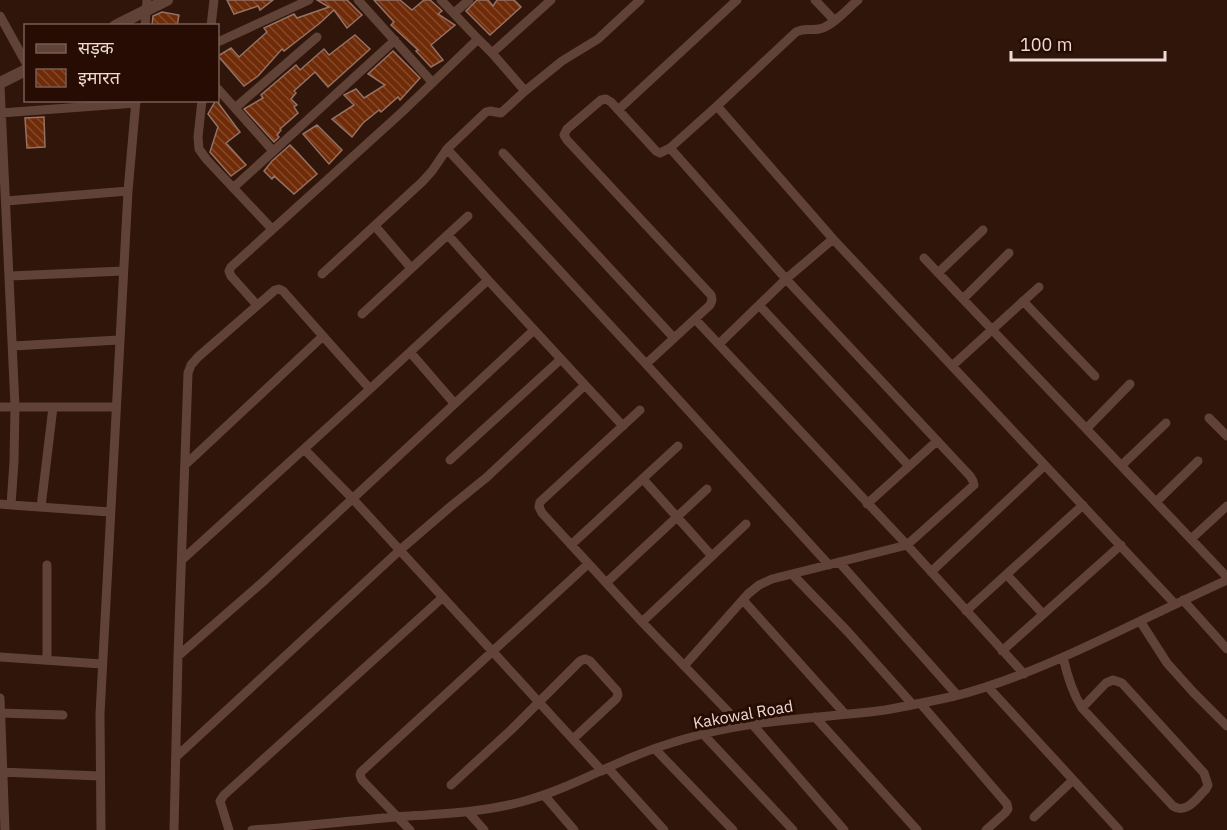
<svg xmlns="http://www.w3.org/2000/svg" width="1227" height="830" font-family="'IBM Plex Sans','Noto Sans Devanagari',sans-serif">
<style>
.building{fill:url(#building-back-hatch);stroke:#947264;stroke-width:1.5}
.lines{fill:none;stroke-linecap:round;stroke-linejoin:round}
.minor{stroke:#614236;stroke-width:9}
.tertiary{stroke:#614236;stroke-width:12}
.labels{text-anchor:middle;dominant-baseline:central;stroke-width:6;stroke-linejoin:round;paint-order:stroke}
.street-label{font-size:16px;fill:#eedad3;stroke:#260c03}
</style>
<defs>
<pattern id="building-back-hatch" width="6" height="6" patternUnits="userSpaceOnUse" patternTransform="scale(1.5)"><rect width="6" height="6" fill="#702b08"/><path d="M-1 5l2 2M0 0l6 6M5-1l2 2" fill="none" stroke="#85492b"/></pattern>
</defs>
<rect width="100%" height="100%" fill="#30150a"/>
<!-- building -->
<path class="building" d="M 227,0 L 273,0 L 260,10 L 258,6 L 234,14 Z
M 317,0 L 347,0 L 362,15 L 347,28 L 334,10 L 320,23 L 284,51 L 282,49 L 258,76 L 244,86 L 218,56 L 231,48 L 239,57 L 267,32 L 264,28 L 294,14 L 297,18 L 329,7 Z
M 374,0 L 400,0 L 412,10 L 424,0 L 430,0 L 439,8 L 442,11 L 438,14 L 455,25 L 431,45 L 443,60 L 431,67 L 416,51 L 418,50 L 391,25 L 394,22 Z
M 477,0 L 488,0 L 493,6 L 497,0 L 514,0 L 521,7 L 490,35 L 466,11 Z
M 162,12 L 179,15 L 177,26 L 152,26 L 153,16 Z
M 355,35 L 370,49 L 328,87 L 315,72 L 294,91 L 296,93 L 291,99 L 297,105 L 294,107 L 298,113 L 280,129 L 281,130 L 277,135 L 279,137 L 274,142 L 244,109 L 263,98 L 261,95 L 296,65 L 300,70 L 324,49 L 329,55 Z
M 393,51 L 420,78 L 400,100 L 398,97 L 381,112 L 379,110 L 363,123 L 352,137 L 332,119 L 354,105 L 344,95 L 356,89 L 364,98 L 385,85 L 368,74 Z
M 216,100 L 240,132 L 226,143 L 246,165 L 231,176 L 210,152 L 218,127 L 208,114 Z
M 44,117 L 45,147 L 27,148 L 25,118 Z
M 317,125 L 342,150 L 329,164 L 303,134 Z
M 290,145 L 297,152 L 317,174 L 294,194 L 274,176 L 272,179 L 264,171 L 272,161 Z"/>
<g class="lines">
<!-- minor -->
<path class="minor" d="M 358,0 L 432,82
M 815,0 L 834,20
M 454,13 L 469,0
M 0,16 L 26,63
M 145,26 L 147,0
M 211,26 L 214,0
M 218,42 L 309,0
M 492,53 L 551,0
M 0,85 L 15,406 L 14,462 L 11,505 L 0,504
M 218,89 L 273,151
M 525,91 L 562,61 L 598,39 L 640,0
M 202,100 L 198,137 L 199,149 L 207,160 L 272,229
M 717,106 L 833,239 L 1175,604
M 235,108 L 317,37
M 618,110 L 737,0
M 1,113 L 136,103
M 447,149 L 646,364 L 710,305 L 712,300 L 711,295 L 567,140 L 564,135 L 567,129 L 601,100 L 606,99 L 611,102 L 656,151 L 660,153 L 670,148
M 503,153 L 674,338
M 233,188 L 395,40
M 6,201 L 128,191
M 375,226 L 411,268
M 448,235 L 488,280
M 924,258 L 1227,577
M 938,273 L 983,230
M 322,274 L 422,182 L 432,171 L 447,149 L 486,112 L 490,111 L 501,113 L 525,91 L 492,53 L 478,39
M 10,276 L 123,271
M 963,299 L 1009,253
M 1023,301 L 1095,376
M 257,305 L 231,276 L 229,271 L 231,267 L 401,113 L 478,39 L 441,0
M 759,305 L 909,466
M 362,314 L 468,216
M 695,319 L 907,545 L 1024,674
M 719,344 L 786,279 L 833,239
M 13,346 L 119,340
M 410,352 L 454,403
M 646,364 L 829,565
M 952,366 L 1039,287
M 585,385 L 623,426
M 0,407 L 53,407 L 41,507
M 53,407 L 116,407
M 640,410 L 540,502 L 539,507 L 542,513 L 642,622 L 742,726
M 1209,418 L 1227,436
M 1087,428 L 1130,384
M 304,449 L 352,498 L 602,771
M 450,460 L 561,359
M 185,465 L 323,336
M 1122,465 L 1166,423
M 643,479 L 711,555
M 1156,502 L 1198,461
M 867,504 L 937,441
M 11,505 L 110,512
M 1191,539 L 1227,506
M 571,545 L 678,446
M 183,559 L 370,389
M 839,562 L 957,695
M 47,565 L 47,660
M 931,572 L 1045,465
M 792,574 L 848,632 L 913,705
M 1007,575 L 1043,614
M 606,583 L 707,489
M 743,600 L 845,714
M 1183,600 L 1227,649
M 966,611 L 1083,505
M 1140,621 L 1167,663 L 1193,692 L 1227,726
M 642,622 L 746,524
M 1002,651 L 1121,545
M 178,656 L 265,580 L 534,330
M 0,657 L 102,664
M 1063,657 C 1067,675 1072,692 1082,708 L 1173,806 C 1186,815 1197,798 1206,789 L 1208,785 L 1204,773 L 1122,683 L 1113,680 L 1106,683 L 1082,708
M 684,666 L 748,594 L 759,585 L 772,579 L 907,545 L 974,485 L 973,481 L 970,476 L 786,279 L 670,148 L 717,106 L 796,32 C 806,27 810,31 819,29 C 832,27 848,8 858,0
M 988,687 L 1119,830
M 0,698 L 5,830
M 921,704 L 1007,804 L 1008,809 L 1005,813 L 986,830
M 0,713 L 63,715
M 815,717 L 917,830
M 753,725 L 844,830
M 703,734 L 793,830
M 655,749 L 733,830
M 608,768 L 664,830
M 0,772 L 100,776
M 451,785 L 512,729 L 580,661 L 585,659 L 590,661 L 617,691 L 618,695 L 616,699 L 573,739
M 544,795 L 574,830
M 469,813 L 484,830
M 1034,817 L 1073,780
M 101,830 L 100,714 L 128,191 L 136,100
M 174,830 L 178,656 L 188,373 L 191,365 L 198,357 L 275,290 L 279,289 L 283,291 L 370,389 L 488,280 L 585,385 L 487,477 L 450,507 L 400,550 L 177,756
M 229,830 L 220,801 L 224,795 L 443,597
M 252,830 C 300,827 347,821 395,817 C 437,814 479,813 521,802 C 551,794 579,781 607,768 C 637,754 670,742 703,734 C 762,719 824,718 885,710 C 908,706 932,701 955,696 C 995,686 1032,671 1070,654 C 1123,630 1174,604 1227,580
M 410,830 L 362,780 L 360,775 L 361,772 L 588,564"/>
<!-- tertiary -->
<path class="tertiary" d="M 115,26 L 167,0
M 0,83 L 26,70"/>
</g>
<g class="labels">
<!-- street labels -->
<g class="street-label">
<text transform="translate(743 714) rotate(-10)">Kakowal Road</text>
</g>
</g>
<!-- legend -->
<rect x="24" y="24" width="195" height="78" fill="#260c03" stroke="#765e56" stroke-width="1.5"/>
<rect x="36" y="44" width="30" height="9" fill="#614236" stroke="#765e56" stroke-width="1.5"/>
<text x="78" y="54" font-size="18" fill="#eedad3">सड़क</text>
<rect x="36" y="69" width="30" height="18" fill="url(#building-back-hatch)" stroke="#765e56" stroke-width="1.5"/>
<text x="78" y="84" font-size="18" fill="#eedad3">इमारत</text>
<!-- scale -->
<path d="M1011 51v9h154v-9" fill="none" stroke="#eedad3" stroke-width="3"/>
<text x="1020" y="51" font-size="18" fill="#eedad3" stroke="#260c03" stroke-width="4.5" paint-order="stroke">100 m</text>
</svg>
